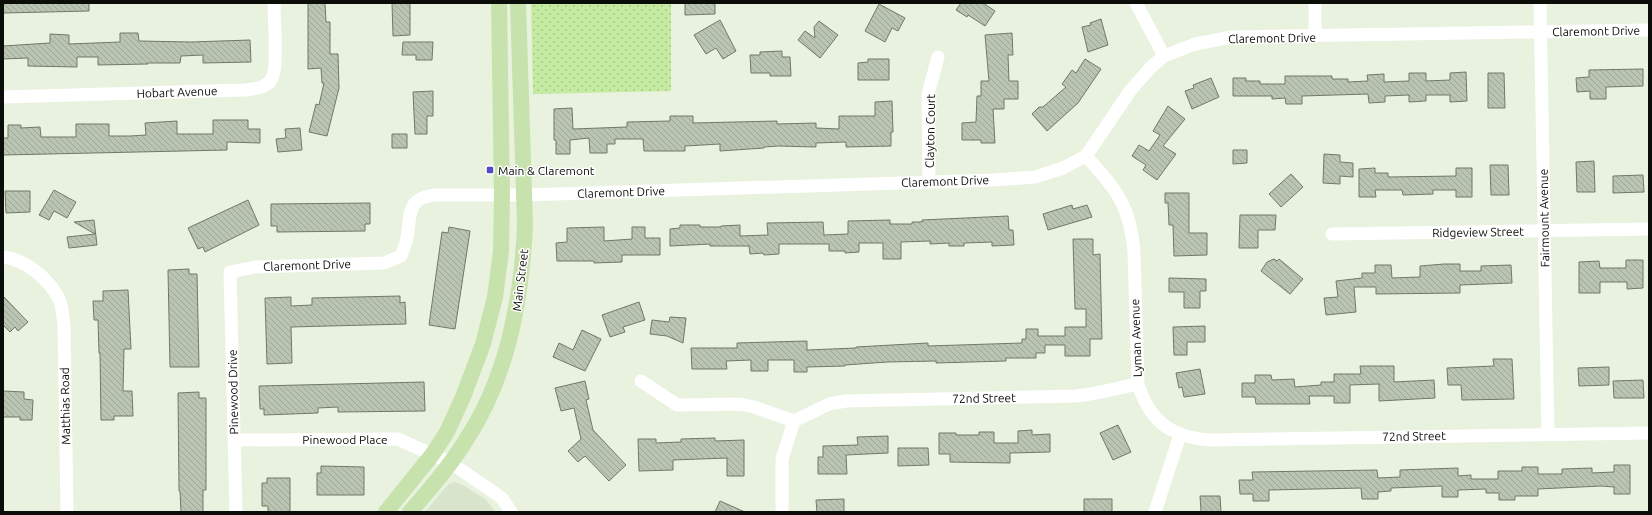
<svg xmlns="http://www.w3.org/2000/svg" width="1652" height="515" font-family="Ubuntu,sans-serif">
<style>
.built{fill:#d8e5cc}
.green{fill:url(#green-dots)}
.building{fill:url(#building-back-hatch);stroke:#707968}
.lines{fill:none;stroke-linecap:round;stroke-linejoin:round}
.minor{stroke:#fff;stroke-width:13}
.major{stroke:#c8e2ad;stroke-width:16}
.poi-dot{fill:#524bc2;stroke:#fff;stroke-width:1.5}
.labels{text-anchor:middle;dominant-baseline:central;stroke-width:3;stroke-linejoin:round;paint-order:stroke}
.street-label{font-size:12px;fill:#0b0e08;stroke:#fff}
.poi-label{font-size:12px;fill:#0b0e08;stroke:#fff;text-anchor:start}
</style>
<defs>
<pattern id="green-dots" width="8" height="8" patternUnits="userSpaceOnUse"><rect width="8" height="8" fill="#c5eaa1"/><path d="M2 2h.1M6 6h.1" fill="none" stroke="#a8c889" stroke-width="1.8" stroke-linecap="round"/></pattern>
<pattern id="building-back-hatch" width="6" height="6" patternUnits="userSpaceOnUse"><rect width="6" height="6" fill="#bac4b2"/><path d="M-1 5l2 2M0 0l6 6M5-1l2 2" fill="none" stroke="#9fa798"/></pattern>
</defs>
<rect width="100%" height="100%" fill="#e8f2df"/>
<!-- built -->
<path class="built" d="M 455,482 L 461,484 L 485,499 L 496,512 L 425,512 L 445,488 L 449,484 Z"/>
<!-- green -->
<path class="green" d="M 531,3 L 671,3 L 671,91 L 533,94 Z"/>
<!-- building -->
<path class="building" d="M 3,3 L 89,3 L 89,11 L 3,13 Z
M 308,3 L 325,3 L 326,22 L 330,22 L 330,54 L 338,54 L 339,88 L 327,136 L 309,132 L 316,104 L 319,105 L 324,83 L 322,83 L 321,68 L 308,69 Z
M 392,3 L 410,3 L 410,35 L 393,36 Z
M 685,3 L 715,3 L 715,14 L 685,15 Z
M 961,3 L 983,3 L 995,11 L 985,26 L 968,15 L 967,17 L 956,10 Z
M 879,4 L 905,18 L 898,31 L 892,28 L 885,42 L 865,31 Z
M 1101,19 L 1108,45 L 1088,52 L 1082,27 L 1091,25 L 1090,23 Z
M 720,20 L 736,51 L 723,59 L 716,48 L 706,54 L 694,35 Z
M 819,21 L 838,35 L 820,58 L 798,40 L 805,31 L 815,38 L 814,27 Z
M 120,33 L 138,33 L 139,41 L 191,42 L 250,40 L 251,62 L 203,63 L 203,55 L 181,56 L 180,63 L 147,63 L 148,64 L 98,65 L 98,57 L 77,57 L 77,67 L 28,66 L 28,58 L 3,59 L 3,46 L 50,43 L 50,34 L 69,35 L 69,44 L 120,42 Z
M 1012,33 L 1013,55 L 1008,55 L 1009,81 L 1018,81 L 1018,99 L 1004,99 L 1004,109 L 993,109 L 995,143 L 981,143 L 981,140 L 962,140 L 962,123 L 976,122 L 977,96 L 981,96 L 981,81 L 989,81 L 985,35 Z
M 403,42 L 433,42 L 432,60 L 416,60 L 416,55 L 402,55 Z
M 782,51 L 782,57 L 790,57 L 791,76 L 770,76 L 770,73 L 751,73 L 750,55 L 760,55 L 760,52 Z
M 868,59 L 889,59 L 889,80 L 858,80 L 858,63 L 868,62 Z
M 1085,59 L 1101,69 L 1078,103 L 1047,131 L 1032,114 L 1039,107 L 1043,107 L 1066,87 L 1062,84 L 1072,70 L 1076,73 Z
M 1643,69 L 1643,86 L 1606,87 L 1606,99 L 1590,99 L 1590,91 L 1577,92 L 1576,78 L 1589,77 L 1589,70 Z
M 1466,72 L 1467,101 L 1450,102 L 1450,95 L 1426,95 L 1426,101 L 1409,102 L 1409,95 L 1385,96 L 1385,102 L 1369,103 L 1368,94 L 1302,96 L 1302,104 L 1286,104 L 1285,98 L 1272,99 L 1272,96 L 1233,96 L 1233,78 L 1246,78 L 1246,81 L 1260,81 L 1260,84 L 1285,84 L 1285,76 L 1332,76 L 1332,79 L 1348,79 L 1348,82 L 1368,81 L 1367,75 L 1384,74 L 1384,82 L 1409,81 L 1409,73 L 1426,73 L 1426,81 L 1450,80 L 1450,73 Z
M 1488,73 L 1504,73 L 1505,108 L 1488,108 Z
M 1211,78 L 1219,97 L 1192,109 L 1185,91 L 1194,88 L 1193,85 Z
M 433,91 L 433,116 L 427,116 L 427,134 L 415,134 L 413,92 Z
M 892,101 L 893,132 L 891,132 L 891,146 L 846,147 L 846,142 L 816,143 L 816,147 L 778,146 L 764,147 L 764,148 L 720,151 L 720,144 L 685,146 L 685,151 L 644,151 L 643,139 L 615,139 L 615,144 L 607,144 L 607,153 L 590,153 L 589,138 L 570,140 L 570,154 L 556,154 L 556,140 L 554,140 L 554,109 L 572,108 L 573,129 L 627,127 L 627,122 L 670,121 L 670,116 L 693,116 L 693,123 L 777,121 L 777,124 L 816,123 L 816,128 L 839,129 L 839,116 L 875,116 L 875,102 Z
M 1168,106 L 1185,119 L 1163,146 L 1176,154 L 1157,180 L 1143,170 L 1146,165 L 1132,156 L 1139,145 L 1149,151 L 1160,135 L 1153,131 Z
M 213,120 L 248,120 L 248,129 L 260,129 L 260,143 L 227,142 L 227,150 L 3,155 L 3,138 L 8,138 L 8,125 L 21,125 L 21,128 L 40,127 L 41,137 L 76,137 L 76,124 L 109,124 L 109,136 L 130,136 L 146,135 L 145,123 L 177,121 L 177,134 L 213,134 Z
M 300,128 L 302,150 L 278,152 L 276,139 L 286,138 L 285,129 Z
M 392,134 L 407,134 L 407,148 L 392,148 Z
M 1233,150 L 1247,150 L 1247,163 L 1233,164 Z
M 1324,154 L 1340,155 L 1340,162 L 1353,163 L 1353,177 L 1340,176 L 1340,184 L 1323,183 Z
M 1594,161 L 1595,192 L 1577,192 L 1576,162 Z
M 1490,165 L 1508,165 L 1509,195 L 1491,195 Z
M 1375,168 L 1375,173 L 1388,173 L 1388,177 L 1456,176 L 1456,168 L 1472,168 L 1472,197 L 1456,197 L 1456,190 L 1433,190 L 1433,194 L 1403,195 L 1402,190 L 1375,190 L 1376,197 L 1359,197 L 1359,169 Z
M 1291,174 L 1303,187 L 1281,207 L 1269,194 Z
M 1643,175 L 1644,192 L 1613,193 L 1613,176 Z
M 54,190 L 76,202 L 67,218 L 54,211 L 49,220 L 39,215 Z
M 5,191 L 30,191 L 30,212 L 6,213 Z
M 1165,193 L 1189,193 L 1189,233 L 1207,233 L 1207,255 L 1174,256 L 1173,225 L 1169,225 L 1168,203 L 1165,203 Z
M 248,200 L 259,225 L 205,252 L 203,247 L 198,249 L 188,228 Z
M 370,203 L 370,224 L 365,224 L 365,231 L 277,232 L 277,226 L 271,226 L 271,204 Z
M 1072,205 L 1073,209 L 1087,205 L 1092,217 L 1048,230 L 1043,214 Z
M 1240,215 L 1276,215 L 1275,230 L 1258,230 L 1258,248 L 1239,248 Z
M 1008,216 L 1009,230 L 1013,230 L 1014,245 L 992,246 L 992,242 L 964,243 L 964,246 L 949,246 L 949,243 L 930,244 L 930,241 L 901,242 L 901,259 L 883,259 L 883,243 L 859,243 L 859,252 L 845,253 L 845,251 L 829,251 L 829,244 L 779,244 L 779,254 L 764,255 L 763,253 L 750,254 L 749,246 L 710,246 L 710,244 L 670,246 L 670,229 L 680,228 L 680,225 L 700,225 L 700,227 L 721,227 L 721,226 L 740,225 L 740,236 L 768,235 L 767,223 L 823,222 L 824,235 L 848,234 L 848,221 L 890,220 L 890,224 L 912,224 L 912,222 L 922,222 L 922,220 Z
M 94,220 L 97,245 L 69,248 L 67,237 L 95,234 L 74,222 Z
M 449,227 L 470,231 L 455,329 L 429,325 L 442,232 L 448,233 Z
M 604,227 L 604,241 L 632,239 L 632,227 L 645,227 L 645,238 L 660,238 L 660,255 L 622,255 L 622,262 L 594,263 L 594,261 L 557,261 L 556,243 L 567,242 L 567,228 Z
M 1073,239 L 1093,239 L 1093,255 L 1100,254 L 1102,339 L 1090,339 L 1090,356 L 1065,356 L 1065,345 L 1045,345 L 1045,353 L 1036,353 L 1036,358 L 1006,358 L 1006,361 L 936,363 L 936,361 L 887,362 L 845,365 L 845,366 L 807,367 L 807,372 L 794,372 L 794,360 L 768,360 L 768,371 L 751,371 L 751,360 L 726,361 L 727,369 L 692,369 L 691,348 L 737,348 L 737,343 L 807,341 L 807,350 L 856,348 L 856,347 L 928,343 L 928,346 L 1022,343 L 1022,339 L 1026,339 L 1026,329 L 1038,329 L 1038,336 L 1065,336 L 1065,327 L 1086,327 L 1086,309 L 1075,309 Z
M 1274,259 L 1277,261 L 1279,259 L 1303,279 L 1290,294 L 1261,271 L 1267,262 Z
M 1626,260 L 1643,260 L 1643,288 L 1627,289 L 1627,282 L 1600,282 L 1600,293 L 1579,293 L 1579,262 L 1599,261 L 1600,268 L 1626,268 Z
M 1444,264 L 1460,264 L 1460,271 L 1481,271 L 1481,266 L 1511,265 L 1512,283 L 1460,285 L 1460,293 L 1376,294 L 1376,287 L 1354,287 L 1356,312 L 1326,315 L 1324,298 L 1338,297 L 1336,281 L 1362,278 L 1362,273 L 1375,273 L 1375,265 L 1391,265 L 1392,278 L 1420,277 L 1420,266 Z
M 189,269 L 189,274 L 197,274 L 199,367 L 170,367 L 168,270 Z
M 1169,278 L 1206,279 L 1206,291 L 1200,291 L 1200,308 L 1184,308 L 1184,292 L 1169,292 Z
M 128,290 L 131,349 L 124,349 L 123,391 L 132,391 L 133,416 L 114,416 L 114,420 L 101,420 L 100,353 L 99,353 L 98,320 L 94,320 L 93,301 L 103,301 L 103,291 Z
M 3,296 L 28,322 L 18,331 L 15,327 L 10,332 L 3,325 Z
M 400,296 L 400,303 L 405,302 L 406,324 L 291,327 L 292,363 L 267,364 L 265,298 L 291,297 L 291,306 L 312,305 L 312,298 Z
M 639,302 L 645,320 L 623,327 L 625,332 L 610,337 L 602,315 Z
M 670,317 L 686,318 L 683,343 L 667,336 L 650,334 L 652,320 L 669,322 Z
M 1205,326 L 1205,342 L 1187,342 L 1187,355 L 1174,355 L 1173,327 Z
M 582,330 L 601,339 L 585,371 L 553,357 L 559,343 L 573,350 Z
M 1493,359 L 1512,359 L 1514,399 L 1462,400 L 1461,385 L 1448,385 L 1447,368 L 1494,366 Z
M 1360,366 L 1394,366 L 1394,382 L 1434,380 L 1435,398 L 1379,401 L 1379,384 L 1350,385 L 1350,403 L 1334,403 L 1334,396 L 1309,396 L 1310,404 L 1256,404 L 1255,397 L 1242,397 L 1242,383 L 1255,383 L 1255,375 L 1271,375 L 1272,380 L 1294,379 L 1295,387 L 1321,385 L 1321,382 L 1334,382 L 1334,374 L 1361,374 Z
M 1609,367 L 1609,385 L 1579,386 L 1578,368 Z
M 1200,369 L 1205,394 L 1184,397 L 1182,387 L 1179,388 L 1176,373 Z
M 1643,380 L 1644,398 L 1614,398 L 1613,381 Z
M 585,381 L 589,399 L 586,400 L 593,430 L 626,465 L 609,481 L 585,456 L 578,462 L 568,451 L 581,439 L 574,408 L 561,411 L 555,388 Z
M 424,382 L 425,411 L 338,412 L 338,407 L 318,408 L 318,413 L 264,415 L 264,409 L 260,409 L 259,386 Z
M 3,391 L 24,392 L 24,399 L 33,400 L 32,420 L 20,420 L 20,417 L 3,417 Z
M 199,392 L 199,398 L 206,398 L 206,490 L 203,490 L 203,512 L 181,512 L 180,491 L 179,491 L 178,393 Z
M 1118,425 L 1131,452 L 1113,460 L 1100,433 Z
M 1032,430 L 1032,435 L 1050,434 L 1050,452 L 1010,453 L 1010,463 L 950,462 L 950,454 L 939,454 L 939,433 L 956,433 L 956,435 L 979,435 L 979,432 L 994,432 L 994,443 L 1018,443 L 1018,431 Z
M 888,436 L 888,453 L 846,455 L 847,474 L 818,474 L 818,457 L 823,457 L 823,446 L 858,445 L 857,437 Z
M 715,438 L 715,441 L 744,440 L 744,476 L 727,476 L 727,458 L 673,460 L 673,470 L 639,471 L 638,439 L 656,439 L 656,443 L 681,442 L 681,439 Z
M 898,448 L 928,448 L 929,465 L 898,466 Z
M 1614,465 L 1630,465 L 1630,494 L 1614,494 L 1614,487 L 1601,486 L 1538,489 L 1538,496 L 1515,496 L 1515,500 L 1499,500 L 1499,493 L 1486,493 L 1486,489 L 1458,490 L 1458,497 L 1442,497 L 1442,486 L 1391,488 L 1391,491 L 1378,492 L 1378,499 L 1362,499 L 1361,488 L 1269,490 L 1269,501 L 1253,501 L 1253,494 L 1240,494 L 1239,480 L 1253,480 L 1252,472 L 1377,470 L 1378,478 L 1400,477 L 1400,470 L 1458,468 L 1458,476 L 1471,475 L 1471,479 L 1498,479 L 1498,471 L 1522,471 L 1522,467 L 1538,467 L 1538,474 L 1562,474 L 1562,469 L 1592,468 L 1592,473 L 1614,472 Z
M 321,466 L 364,467 L 364,495 L 317,495 L 317,473 L 321,473 Z
M 267,478 L 290,478 L 290,512 L 268,512 L 268,506 L 262,506 L 262,483 L 267,483 Z
M 1200,496 L 1220,496 L 1221,512 L 1202,512 L 1201,511 Z
M 844,499 L 844,512 L 817,512 L 816,500 Z
M 1084,499 L 1112,499 L 1112,512 L 1084,512 Z
M 720,501 L 745,512 L 715,512 Z"/>
<g class="lines">
<!-- minor -->
<path class="minor" d="M 1136,3 L 1164,56
M 1315,3 L 1315,36
M 1540,3 L 1548,434
M 3,97 L 245,90 C 254,89 268,88 272,78 C 278,68 274,18 274,3
M 1086,156 C 1116,190 1130,204 1134,252 L 1138,384 C 1150,422 1171,437 1210,440 L 1649,433
M 929,182 L 928,94 L 938,57
M 1332,234 L 1649,229
M 3,257 C 25,259 49,279 59,299 C 63,307 63,319 64,327 L 67,512
M 641,381 L 677,405 L 740,404 L 754,407 L 794,421
M 234,440 L 398,439 L 451,463 L 502,498 L 511,512
M 236,512 L 230,272 L 255,267 L 384,263 L 401,256 C 403,250 406,244 407,238 C 411,215 406,198 435,195 L 525,195 L 994,180 L 1035,177 L 1063,168 L 1086,156 L 1130,91 L 1151,67 L 1164,56 L 1195,44 L 1232,37 L 1649,30
M 782,512 L 782,459 L 794,421 L 829,404 L 846,401 L 1076,396 C 1097,394 1117,388 1138,384
M 1155,512 L 1180,435"/>
<!-- major -->
<path class="major" d="M 386,512 L 432,455 L 447,432 L 463,397 L 483,344 L 495,297 L 501,251 L 502,195 L 499,3
M 410,512 C 430,489 450,466 466,440 C 508,377 522,298 525,224 L 518,3"/>
</g>
<!-- markers -->
<rect class="poi-dot" x="486" y="166" width="8" height="8" rx="2"/>
<g class="labels">
<!-- street labels -->
<g class="street-label">
<text transform="translate(1596 31) rotate(-1)">Claremont Drive</text>
<text transform="translate(1272 38) rotate(-1)">Claremont Drive</text>
<text transform="translate(177 92) rotate(-2)">Hobart Avenue</text>
<text transform="translate(930 131) rotate(-89)">Clayton Court</text>
<text transform="translate(945 181) rotate(-2)">Claremont Drive</text>
<text transform="translate(621 192) rotate(-2)">Claremont Drive</text>
<text transform="translate(1544 218) rotate(-91)">Fairmount Avenue</text>
<text transform="translate(1478 232) rotate(-1)">Ridgeview Street</text>
<text transform="translate(307 265) rotate(-2)">Claremont Drive</text>
<text transform="translate(520 280) rotate(-83)">Main Street</text>
<text transform="translate(1136 338) rotate(-92)">Lyman Avenue</text>
<text transform="translate(233 392) rotate(-91)">Pinewood Drive</text>
<text transform="translate(984 398) rotate(-1)">72nd Street</text>
<text transform="translate(65 406) rotate(-91)">Matthias Road</text>
<text transform="translate(1414 436) rotate(-1)">72nd Street</text>
<text x="345" y="439">Pinewood Place</text>
</g>
<!-- poi labels -->
<g class="poi-label">
<text x="498" y="170">Main &amp; Claremont</text>
</g>
</g>
<!-- border -->
<rect width="1652" height="515" fill="none" stroke="#0b0e08" stroke-width="8"/>
</svg>
